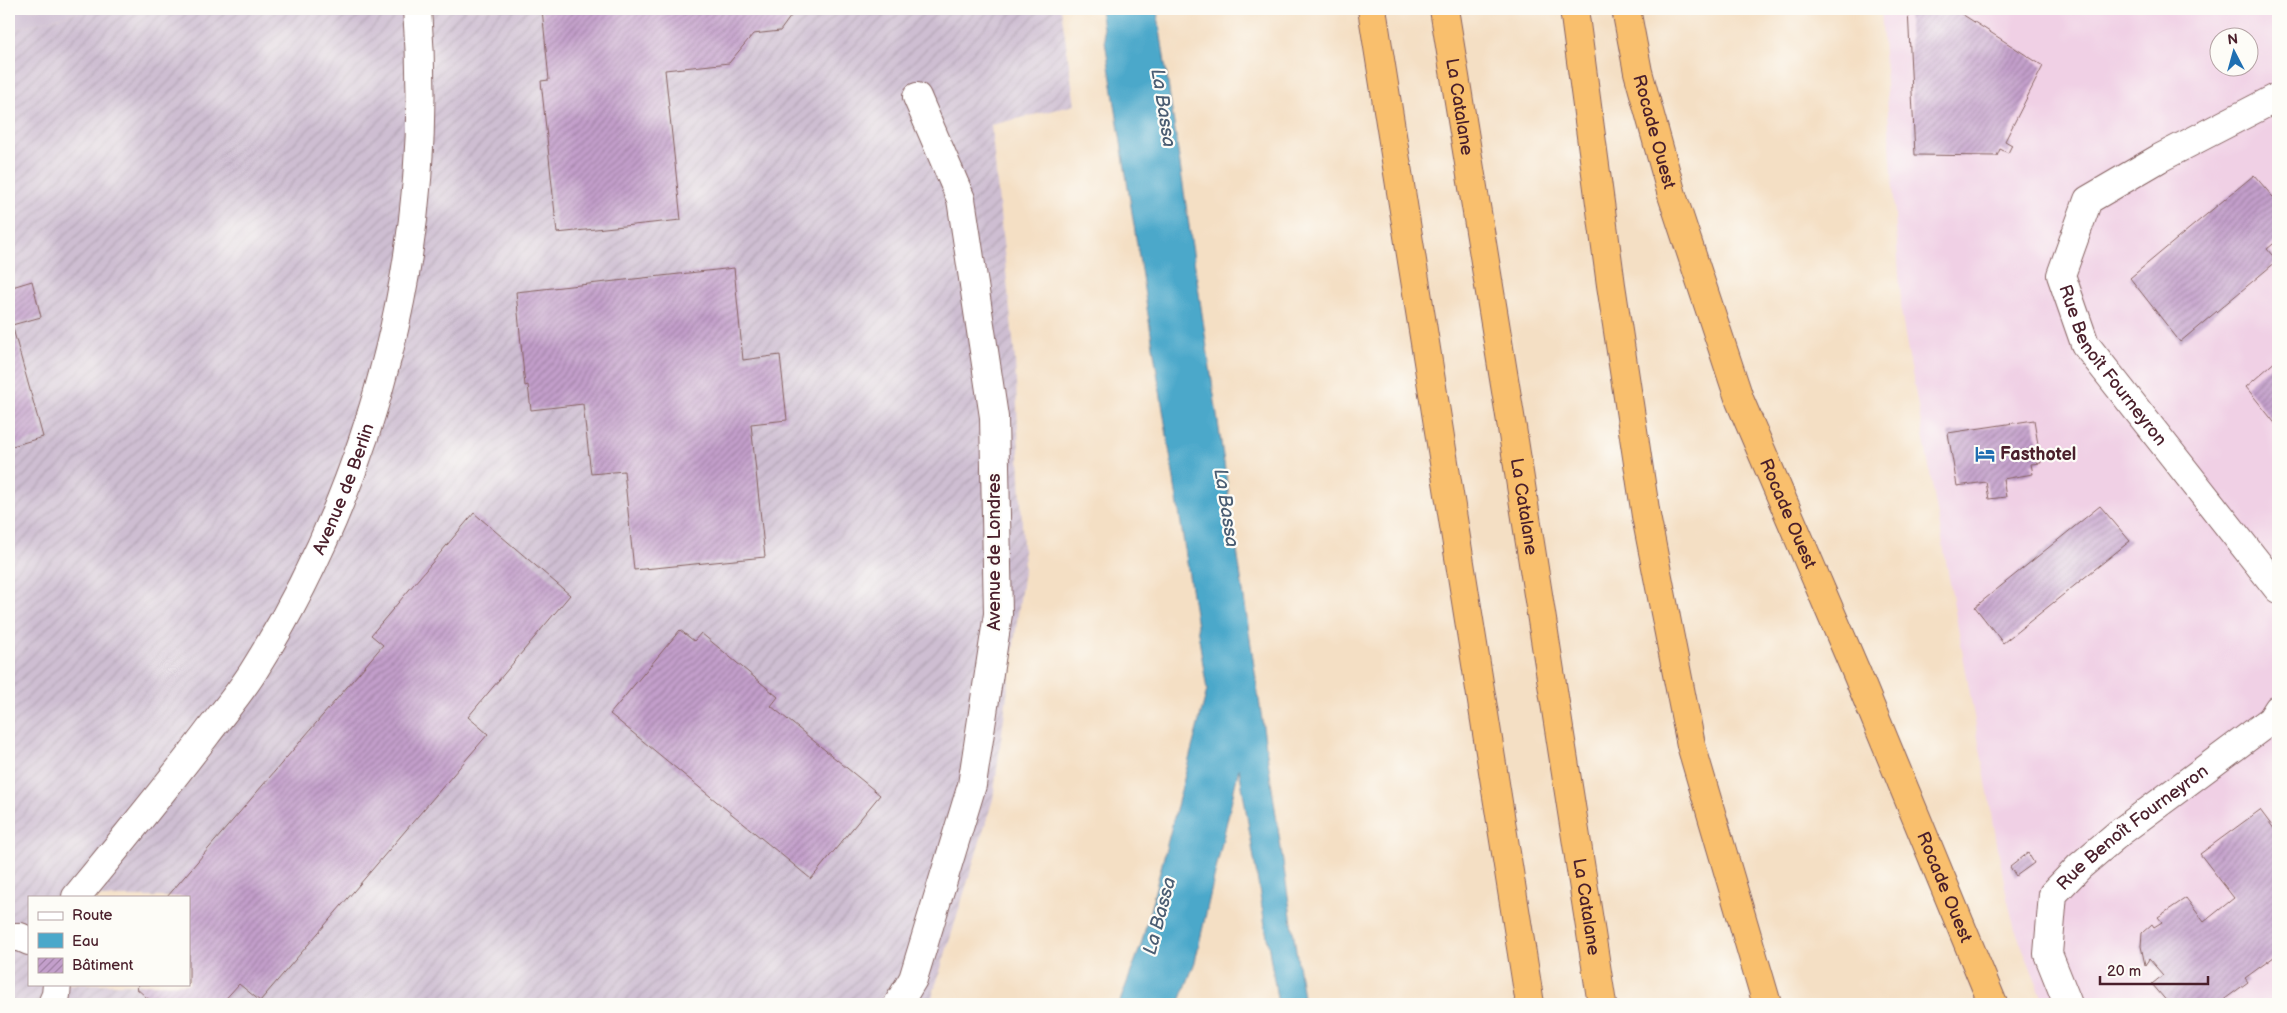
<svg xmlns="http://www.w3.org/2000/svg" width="2287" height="1013" font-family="'Balsamiq Sans',sans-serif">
<defs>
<pattern id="industrial-furrows" width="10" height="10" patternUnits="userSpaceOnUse" patternTransform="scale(1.25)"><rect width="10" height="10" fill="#cebed2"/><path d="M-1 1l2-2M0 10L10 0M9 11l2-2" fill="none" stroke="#b2a3b4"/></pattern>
<pattern id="building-hatch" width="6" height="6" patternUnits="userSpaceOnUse" patternTransform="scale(1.25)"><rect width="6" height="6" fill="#c39fcb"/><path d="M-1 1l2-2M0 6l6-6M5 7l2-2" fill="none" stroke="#a081a5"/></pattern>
</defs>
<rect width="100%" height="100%" fill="#fdfcf7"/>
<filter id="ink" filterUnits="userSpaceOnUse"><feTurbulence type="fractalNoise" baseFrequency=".02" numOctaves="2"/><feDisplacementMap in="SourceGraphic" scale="10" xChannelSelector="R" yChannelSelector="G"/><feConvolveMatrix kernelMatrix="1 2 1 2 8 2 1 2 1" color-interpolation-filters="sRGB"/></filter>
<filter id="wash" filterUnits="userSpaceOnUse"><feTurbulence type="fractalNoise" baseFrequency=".0096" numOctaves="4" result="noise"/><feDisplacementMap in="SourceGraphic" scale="20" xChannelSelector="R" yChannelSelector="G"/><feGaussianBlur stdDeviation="1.12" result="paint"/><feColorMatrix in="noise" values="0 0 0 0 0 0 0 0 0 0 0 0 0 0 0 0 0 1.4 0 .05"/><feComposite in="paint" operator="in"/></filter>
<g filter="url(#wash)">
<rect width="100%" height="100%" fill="#f4dfc4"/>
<!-- built -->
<path fill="#f0d0e5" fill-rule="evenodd" d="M 1881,9 L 2278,9 L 2278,1004 L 2045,1004 L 2015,929 L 2007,898 L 1902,318 ZM 2220,38 L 2250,38 L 2250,68 L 2220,68 Z"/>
<!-- industrial -->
<path fill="url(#industrial-furrows)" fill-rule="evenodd" d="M 90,9 L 1061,9 L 1075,105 L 991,125 L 1015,359 L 1024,570 L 993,799 L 930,1004 L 9,1004 L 9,31 ZM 29,897 L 189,897 L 189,984 L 29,984 Z"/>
<!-- railway -->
<path fill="#cebed2" d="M 9,9 L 90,9 L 9,31 Z"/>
<!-- water -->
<path fill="#4ba8ca" stroke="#4a647a" d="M 1100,9 L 1157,9 L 1304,1004 L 1278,1004 L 1239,768 L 1195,962 L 1179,1004 L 1119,1004 L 1141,945 L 1207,690 Z"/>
<g id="blocks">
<!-- building -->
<g fill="url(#building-hatch)">
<path d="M 542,9 L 796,9 L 780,31 L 753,34 L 729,63 L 665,70 L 681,220 L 557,233 L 541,81 L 549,80 Z"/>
<path d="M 1908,9 L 1954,9 L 2043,66 L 2005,141 L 2012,145 L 2008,153 L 2000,149 L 1997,156 L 1915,155 Z"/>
<path d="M 2254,175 L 2278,203 L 2278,240 L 2267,249 L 2277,261 L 2180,342 L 2130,278 Z"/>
<path d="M 734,268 L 743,360 L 780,355 L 787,420 L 751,424 L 765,557 L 634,570 L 624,471 L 591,474 L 583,404 L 531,410 L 528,385 L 525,386 L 516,292 Z"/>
<path d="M 32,281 L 41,317 L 12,325 L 43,437 L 9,447 L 9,288 Z"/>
<path d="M 2278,359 L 2278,427 L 2246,387 Z"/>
<path d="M 2034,420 L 2041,463 L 2031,464 L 2033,474 L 2003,479 L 2006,497 L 1989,499 L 1986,482 L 1957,486 L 1948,433 Z"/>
<path d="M 2100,506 L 2130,541 L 2003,643 L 1975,607 Z"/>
<path d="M 474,513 L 570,595 L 468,717 L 488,734 L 260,1001 L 239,984 L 221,1004 L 154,1004 L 136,988 L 140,984 L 189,984 L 189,897 L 167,897 L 383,645 L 371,635 Z"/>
<path d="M 680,630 L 694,641 L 701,633 L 778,697 L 771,706 L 880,795 L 811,879 L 610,714 Z"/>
<path d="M 2260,810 L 2278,834 L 2278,954 L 2245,978 L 2248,982 L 2218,1004 L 2169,1004 L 2152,984 L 2163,975 L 2149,959 L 2145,965 L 2141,946 L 2142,933 L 2152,924 L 2154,927 L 2162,922 L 2158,917 L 2186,898 L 2204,922 L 2234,898 L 2200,854 Z"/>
<path d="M 2028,853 L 2034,863 L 2016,876 L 2010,867 Z"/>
</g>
</g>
</g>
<g filter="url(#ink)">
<use href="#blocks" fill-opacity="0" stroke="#866261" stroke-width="1"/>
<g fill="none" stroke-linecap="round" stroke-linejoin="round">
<defs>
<g id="minor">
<path id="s1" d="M 2278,97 L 2160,158 L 2088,200 L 2061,275 L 2085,344 L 2278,589"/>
<path id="s2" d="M 76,897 C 120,844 164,790 206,735 C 221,715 239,694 253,672 C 376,476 436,240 417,9"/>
<path d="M 9,937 L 20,937 L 29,941"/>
<path d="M 52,1004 L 56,995 L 57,984"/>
<path d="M 898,1004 L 913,979 L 972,785 L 998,614 L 994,417 L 961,199 L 917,97"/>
<path id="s3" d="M 2068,1004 L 2048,954 L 2053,894 L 2079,867 L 2119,833 L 2271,720 L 2278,709"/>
</g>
<g id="highway">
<path d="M 1372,9 L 1530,1004"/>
<path id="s4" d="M 1444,9 L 1512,428 L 1602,1004"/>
<path d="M 1574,9 L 1611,285 L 1646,516 L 1691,745 L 1767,1004"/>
<path id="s5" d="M 1626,9 L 1638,72 L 1672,195 L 1740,401 L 1857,674 L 1993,1004"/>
</g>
</defs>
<!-- minor casing -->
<use href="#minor" stroke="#866261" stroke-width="30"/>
<!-- highway casing -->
<use href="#highway" stroke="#866261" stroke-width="30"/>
<!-- minor -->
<use href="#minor" stroke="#fff" stroke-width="28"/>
<!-- highway -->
<use href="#highway" stroke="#f9bf6d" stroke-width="28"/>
</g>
</g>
<!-- icons -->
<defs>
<symbol id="hotel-bare" viewBox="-9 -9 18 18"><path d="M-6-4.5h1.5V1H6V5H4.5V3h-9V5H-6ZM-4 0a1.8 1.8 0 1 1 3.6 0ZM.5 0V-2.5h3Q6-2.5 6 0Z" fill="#1f6fb2" stroke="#fdfcf7" stroke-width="2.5" paint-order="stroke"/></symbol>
</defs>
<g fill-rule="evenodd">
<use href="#hotel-bare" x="1971" y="440" width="28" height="28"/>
</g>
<g text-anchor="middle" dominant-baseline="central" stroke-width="4.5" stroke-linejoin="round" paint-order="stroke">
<!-- street labels -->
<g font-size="18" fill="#4a1f2b" stroke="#fdfcf7">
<text stroke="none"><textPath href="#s4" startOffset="99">La Catalane</textPath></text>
<text stroke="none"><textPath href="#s5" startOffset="126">Rocade Ouest</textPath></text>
<text stroke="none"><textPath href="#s1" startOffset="401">Rue Benoît Fourneyron</textPath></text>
<text stroke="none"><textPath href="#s2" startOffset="491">Avenue de Berlin</textPath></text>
<text stroke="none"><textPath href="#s4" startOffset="504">La Catalane</textPath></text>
<text stroke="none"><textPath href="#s5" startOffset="531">Rocade Ouest</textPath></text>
<text transform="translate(994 552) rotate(-90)">Avenue de Londres</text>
<text stroke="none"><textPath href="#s3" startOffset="218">Rue Benoît Fourneyron</textPath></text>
<text stroke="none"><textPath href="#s5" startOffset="936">Rocade Ouest</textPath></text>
<text stroke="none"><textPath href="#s4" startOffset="909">La Catalane</textPath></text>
</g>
<!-- poi labels -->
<g font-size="18" font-weight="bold" fill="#4a1f2b" stroke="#fdfcf7" text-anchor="start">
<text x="2000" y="454">Fasthotel</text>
</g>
<!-- water labels -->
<g font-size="19" font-style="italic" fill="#4a5d73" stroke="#fdfcf7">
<text transform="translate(1163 108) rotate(81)">La Bassa</text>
<text transform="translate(1226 508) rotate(81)">La Bassa</text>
<text transform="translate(1160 916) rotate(-75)">La Bassa</text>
</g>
</g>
<!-- margin -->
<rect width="2287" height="1013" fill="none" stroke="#fdfcf7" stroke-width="30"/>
<!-- legend -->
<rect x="28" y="896" width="162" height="90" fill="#fdfcf7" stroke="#b5a4a5"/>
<rect x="38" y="912" width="25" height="8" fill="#ffffff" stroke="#b5a4a5"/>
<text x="72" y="920" font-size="15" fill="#4a1f2b">Route</text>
<rect x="38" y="933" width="25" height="15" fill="#4ba8ca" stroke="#b5a4a5"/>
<text x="72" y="946" font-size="15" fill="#4a1f2b">Eau</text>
<rect x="38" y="958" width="25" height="15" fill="url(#building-hatch)" stroke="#b5a4a5"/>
<text x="72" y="970" font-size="15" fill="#4a1f2b">Bâtiment</text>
<!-- north arrow -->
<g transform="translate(2234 52) rotate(354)"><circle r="24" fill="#fdfcf7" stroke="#b5a4a5"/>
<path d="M0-4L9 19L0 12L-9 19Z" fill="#1f6fb2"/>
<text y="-8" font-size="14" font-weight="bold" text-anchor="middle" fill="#4a1f2b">N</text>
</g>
<!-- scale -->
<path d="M2100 976v8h108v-8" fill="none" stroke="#4a1f2b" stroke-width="2.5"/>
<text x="2107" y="976" font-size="15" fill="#4a1f2b" stroke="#fdfcf7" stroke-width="4" paint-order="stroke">20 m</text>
</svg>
